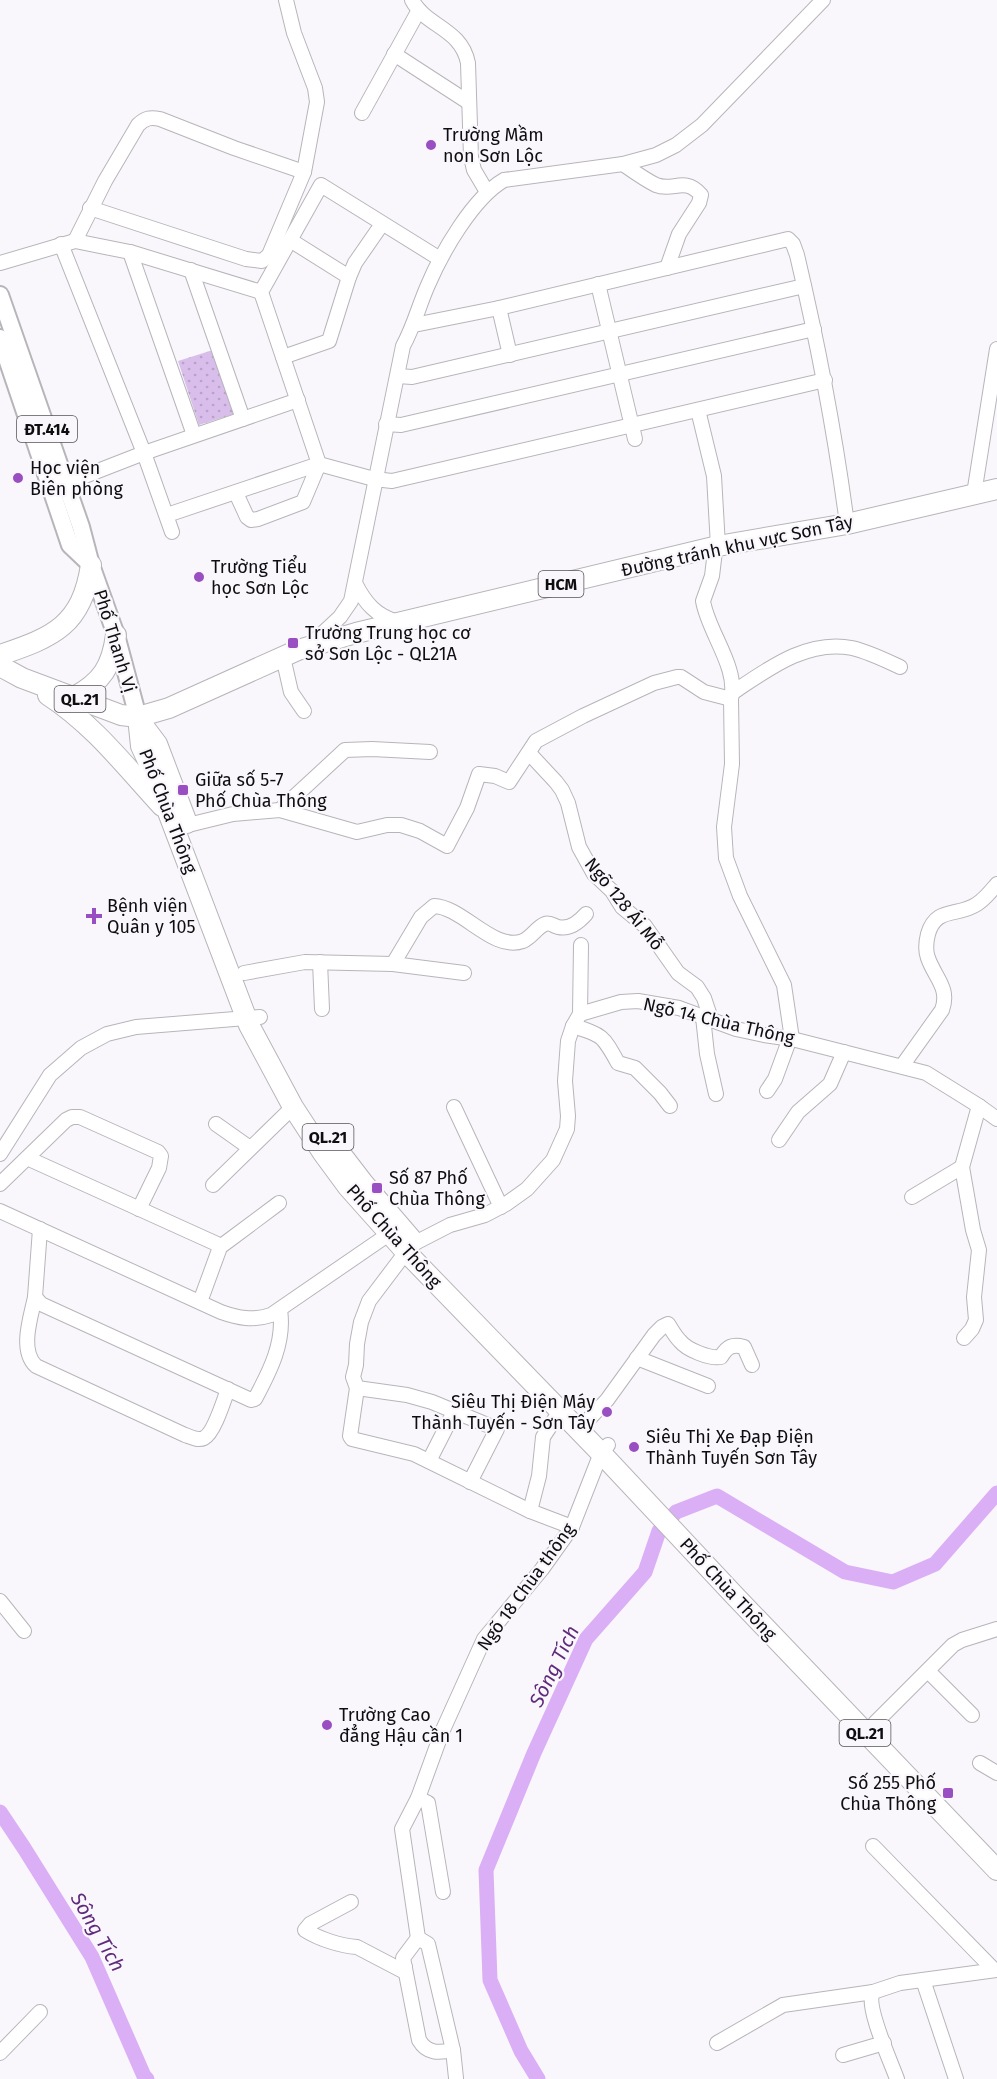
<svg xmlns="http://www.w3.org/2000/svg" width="997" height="2079" font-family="'Fira Sans',sans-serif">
<defs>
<pattern id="park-dots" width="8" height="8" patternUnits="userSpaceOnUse" patternTransform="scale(1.5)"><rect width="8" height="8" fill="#d9beec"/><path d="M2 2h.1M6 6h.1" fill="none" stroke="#b9a2c9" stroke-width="1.8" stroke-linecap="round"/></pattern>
</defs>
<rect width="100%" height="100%" fill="#faf7fc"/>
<!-- park -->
<path fill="url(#park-dots)" d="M 213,350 L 234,414 L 199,425 L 178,361 Z"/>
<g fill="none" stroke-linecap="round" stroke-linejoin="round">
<!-- river -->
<g stroke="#daaff5" stroke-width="15">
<path d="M 0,1812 L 24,1848 L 92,1957 L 144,2076 L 147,2079"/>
<path d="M 538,2079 L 521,2051 L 490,1980 L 486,1870 L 534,1753 L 586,1639 L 645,1572 L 659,1531 L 676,1512 L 717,1496 L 845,1572 L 893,1582 L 935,1564 L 997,1493"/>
</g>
<defs>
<g id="minor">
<path d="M 412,0 C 426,27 461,28 468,63 L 471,157 L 474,170 L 487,192"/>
<path d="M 394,54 L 468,102"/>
<path d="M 362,113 L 419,10"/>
<path d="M 623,164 C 633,171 644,179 656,185 C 673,192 685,176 701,195 L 699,203 L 679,234 L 667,268"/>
<path d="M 90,208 L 246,259 L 262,261 L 269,255 L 304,172 L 317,102 L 315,88 L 294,33 L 286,0"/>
<path d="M 290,240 L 349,277"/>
<path d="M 75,241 L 105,181 L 138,125 C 145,118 150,117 160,119 L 234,148 L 304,172"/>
<path d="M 61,244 L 144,453 L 172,532"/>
<path d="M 130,252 L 194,435"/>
<path d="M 0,263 L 75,241 L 130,252 L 261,292"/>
<path d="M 191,270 L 243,419"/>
<path d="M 598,284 L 635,439"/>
<path d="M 499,308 L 510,355"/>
<path d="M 414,325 L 499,308 L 788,239 L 793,244 L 797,255 C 818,344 835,433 847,524"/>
<path d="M 283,357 L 329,341 L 349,277 L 355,263 L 382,224"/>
<path d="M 398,376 L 412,377 L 804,286"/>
<path d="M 698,410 L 714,476 L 718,546 L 715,551 L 712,576 L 703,601 C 708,632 739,668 731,699 L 732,764 L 724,827 L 726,858 L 740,896 L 784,985 L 792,1039"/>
<path d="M 386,424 L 401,425 L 814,329"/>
<path d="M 59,486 L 144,453 L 298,400"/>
<path d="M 236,493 L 247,517 L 251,520 L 258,519 L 303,502 L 319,464 L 261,292 L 321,185 L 440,259"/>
<path d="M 974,494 L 997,349"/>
<path d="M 167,515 L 319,464 L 374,479 L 392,481 L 825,380"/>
<path d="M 355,583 C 365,603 376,616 398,622"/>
<path d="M 311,644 L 340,617 L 351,601 L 403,346 C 414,326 419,305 428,285 C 442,252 473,198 504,180 L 623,164 L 656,155 L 676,145 L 702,125 L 823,0"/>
<path d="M 283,657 L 291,692 L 304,711"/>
<path d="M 732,693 C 768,669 807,639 852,648 C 869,652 885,660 900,667"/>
<path d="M 529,753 L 556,782 L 562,790 L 568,803 L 579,847 L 594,874 L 612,891 L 622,907 L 645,926 L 678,973 L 697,987 L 704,998 L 711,1019"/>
<path d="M 280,810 L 345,750 L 372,749 L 430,752"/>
<path d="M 188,825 L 233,814 L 280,810 L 357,832 L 387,825 L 401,825 L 420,831 L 447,846 L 467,808 L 479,774 L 495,776 L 509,782 L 536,741 L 583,716 L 654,683 L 677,677 L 681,677 L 704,692 L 731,699"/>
<path d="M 320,962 L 322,1009"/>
<path d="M 393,964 L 421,917 L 434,906 C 463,907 493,952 523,941 C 532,937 537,927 545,924 C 550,922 554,926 558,927 C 570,930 579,922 586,914"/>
<path d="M 244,973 L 305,962 L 393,964 L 464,973"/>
<path d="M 580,1014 L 581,945"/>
<path d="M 703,1017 L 707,1054 L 716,1094"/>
<path d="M 573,1026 C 603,1035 603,1036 618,1063 L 635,1068 L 660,1093 L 670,1106"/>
<path d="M 902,1066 L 942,1010 C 950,988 935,978 928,958 C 925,950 926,942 928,934 C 936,906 958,917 977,904 C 985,899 991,891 997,884"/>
<path d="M 767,1091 L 775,1079 L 790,1038"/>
<path d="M 454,1107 L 501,1207"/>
<path d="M 216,1124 L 250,1148"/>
<path d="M 779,1140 L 798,1112 L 830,1084 L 844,1052"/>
<path d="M 0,1154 L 50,1075 L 81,1048 L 107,1034 L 136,1027 L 260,1017"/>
<path d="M 27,1158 L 217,1244 L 219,1250 L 200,1302"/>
<path d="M 0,1184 L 66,1120 L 72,1117 L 80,1117 L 158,1152 L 161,1156 L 159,1168 L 139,1209"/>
<path d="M 213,1185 L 293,1107"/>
<path d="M 912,1197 L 962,1167"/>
<path d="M 0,1211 L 221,1312 C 238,1318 253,1321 271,1315 L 389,1234"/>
<path d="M 40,1229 L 35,1297 L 41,1304 L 251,1400 L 255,1399 C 270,1371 285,1342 280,1310"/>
<path d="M 220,1247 L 279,1203"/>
<path d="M 35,1297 C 31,1317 19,1350 36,1366 L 185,1435 C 191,1437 198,1441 204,1438 C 214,1433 224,1400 228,1389"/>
<path d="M 964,1338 L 972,1329 L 976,1320 L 974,1297 L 979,1250 L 973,1230 L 962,1167 L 979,1106"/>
<path d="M 637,1358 L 708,1386"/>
<path d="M 357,1388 L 407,1395 L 432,1402 L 497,1429 L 470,1482"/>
<path d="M 588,1420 L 607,1400 L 654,1335 L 662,1327 L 668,1324 C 672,1330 675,1336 680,1341 C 687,1350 710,1359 721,1357 C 727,1346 733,1344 744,1347 L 752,1365"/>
<path d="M 429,1461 L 455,1410"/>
<path d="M 530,1511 L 539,1476 L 543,1437 L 560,1411"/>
<path d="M 572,1527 L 530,1511 L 414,1454 L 352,1439 L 350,1436 L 357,1388 L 353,1377 L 356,1365 L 357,1344 L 361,1322 L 369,1301 L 406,1252 L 415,1243 L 450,1225 L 485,1215 L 506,1204 L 527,1189 L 553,1160 L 567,1129 L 568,1116 L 565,1081 L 568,1041 L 573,1026 L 580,1014 L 621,1002 L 638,1001 L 679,1008 L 736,1029 L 764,1035 L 792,1039 L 926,1073 L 979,1106 L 997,1119"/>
<path d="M 0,1601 L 24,1631"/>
<path d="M 928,1671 L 972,1715"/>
<path d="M 875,1723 L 953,1645 L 962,1640 L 997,1629"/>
<path d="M 980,1763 L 997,1773"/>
<path d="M 418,1798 L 428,1803 L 443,1892"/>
<path d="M 873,1846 L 994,1970"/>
<path d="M 351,1902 L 310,1924 L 305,1930 C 319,1939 341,1946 357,1947 L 401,1970 L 405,1967"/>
<path d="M 418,1938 L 403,1958 L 419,2040 C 427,2054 439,2053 453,2050"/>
<path d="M 923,1980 L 956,2079"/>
<path d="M 717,2043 L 783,2005 L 873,1992"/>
<path d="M 0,2053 L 40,2012"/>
<path d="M 843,2055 L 884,2043"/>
<path d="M 456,2078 L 453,2050 L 428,1944 L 418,1938 L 402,1829 L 418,1798 L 442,1732 L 484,1639 L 542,1569 L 572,1527 L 601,1453 L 608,1445"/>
<path d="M 897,2079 C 891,2062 865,2006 873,1992 L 900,1983 L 997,1970"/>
</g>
<g id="major">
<path d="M 0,295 L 81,527 L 91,565 L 116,635 L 138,717"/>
<path d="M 0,338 L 70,545 L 90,564"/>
</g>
<g id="highway">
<path d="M 0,655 C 54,637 82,625 91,565"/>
<path d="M 0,666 L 22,678 L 121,715 L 138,717 L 169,708 L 298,650 L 356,633 L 718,546 L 847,524 L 997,489"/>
<path d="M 48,695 C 93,724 126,767 162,806"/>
<path d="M 74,697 C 102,682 112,666 116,635"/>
<path d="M 138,717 L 141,746 L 152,770 L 249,1025 L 293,1107 L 323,1153 L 348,1187 L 406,1252 L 601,1453 L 734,1595 L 997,1870"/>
<path d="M 139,720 L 157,744 L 187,823"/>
<path d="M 331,1141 L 364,1184 L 413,1241"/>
</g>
</defs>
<!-- minor casing -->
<use href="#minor" stroke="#b8b5ba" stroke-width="16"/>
<!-- major casing -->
<use href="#major" stroke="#b8b5ba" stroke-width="20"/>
<!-- highway casing -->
<use href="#highway" stroke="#b8b5ba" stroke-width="22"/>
<!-- minor -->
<use href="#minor" stroke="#fff" stroke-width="14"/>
<!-- major -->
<use href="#major" stroke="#fff" stroke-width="16"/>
<!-- highway -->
<use href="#highway" stroke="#fff" stroke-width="20"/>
</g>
<!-- markers -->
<g fill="#994fc1" stroke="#faf7fc" stroke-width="2">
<circle cx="431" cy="145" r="6"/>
<circle cx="18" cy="478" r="6"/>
<circle cx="199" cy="577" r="6"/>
<rect x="287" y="637" width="12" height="12" rx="3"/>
<rect x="177" y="784" width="12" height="12" rx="3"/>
<path d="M91 907h6v6h6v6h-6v6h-6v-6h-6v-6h6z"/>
<rect x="371" y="1182" width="12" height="12" rx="3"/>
<circle cx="607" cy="1412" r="6"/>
<circle cx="634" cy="1447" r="6"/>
<circle cx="327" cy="1725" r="6"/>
<rect x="942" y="1787" width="12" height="12" rx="3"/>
</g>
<g text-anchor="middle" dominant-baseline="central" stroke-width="4.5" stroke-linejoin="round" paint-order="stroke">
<!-- shield labels -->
<g fill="#faf7fc" stroke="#555356" stroke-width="1.5">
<rect x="17" y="416" width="60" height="26" rx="4.5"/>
<rect x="538.5" y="571" width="45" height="26" rx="4.5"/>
<rect x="54.5" y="686" width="51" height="26" rx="4.5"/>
<rect x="302.5" y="1124" width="51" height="26" rx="4.5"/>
<rect x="839.5" y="1720" width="51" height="26" rx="4.5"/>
</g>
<g font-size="16" font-weight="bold" fill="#0e0d0f">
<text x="47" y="429">ĐT.414</text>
<text x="561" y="584">HCM</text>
<text x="80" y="699">QL.21</text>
<text x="328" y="1137">QL.21</text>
<text x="865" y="1733">QL.21</text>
</g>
<!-- poi labels -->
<g font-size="18" fill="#0e0d0f" stroke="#faf7fc" text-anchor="start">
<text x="443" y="135">Trường Mầm<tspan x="443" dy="21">non Sơn Lộc</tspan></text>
<text x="30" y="468">Học viện<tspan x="30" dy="21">Biên phòng</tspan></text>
<text x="211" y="567">Trường Tiểu<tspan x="211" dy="21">học Sơn Lộc</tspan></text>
<text x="305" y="633">Trường Trung học cơ<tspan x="305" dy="21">sở Sơn Lộc - QL21A</tspan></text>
<text x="195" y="780">Giữa số 5-7<tspan x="195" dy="21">Phố Chùa Thông</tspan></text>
<text x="107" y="906">Bệnh viện<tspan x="107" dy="21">Quân y 105</tspan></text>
<text x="389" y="1178">Số 87 Phố<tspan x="389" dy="21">Chùa Thông</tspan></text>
<text x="595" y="1402" text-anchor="end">Siêu Thị Điện Máy<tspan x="595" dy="21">Thành Tuyến - Sơn Tây</tspan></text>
<text x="646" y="1437">Siêu Thị Xe Đạp Điện<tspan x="646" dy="21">Thành Tuyến Sơn Tây</tspan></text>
<text x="339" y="1715">Trường Cao<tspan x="339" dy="21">đẳng Hậu cần 1</tspan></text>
<text x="936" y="1783" text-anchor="end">Số 255 Phố<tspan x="936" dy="21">Chùa Thông</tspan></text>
</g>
<!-- street labels -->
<g font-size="18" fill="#0e0d0f" stroke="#faf7fc">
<text transform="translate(737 546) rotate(-12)">Đường tránh khu vực Sơn Tây</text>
<text transform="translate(115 641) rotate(73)">Phố Thanh Vị</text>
<text transform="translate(168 811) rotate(69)">Phố Chùa Thông</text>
<text transform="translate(624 904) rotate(51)">Ngõ 128 Ái Mỗ</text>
<text transform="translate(719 1021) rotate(13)">Ngõ 14 Chùa Thông</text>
<text transform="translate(394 1236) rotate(48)">Phố Chùa Thông</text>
<text transform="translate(526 1587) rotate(-54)">Ngõ 18 Chùa thông</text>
<text transform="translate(728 1589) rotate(47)">Phố Chùa Thông</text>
</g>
<!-- water labels -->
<g font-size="20" font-style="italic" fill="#5f2b7b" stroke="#faf7fc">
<text transform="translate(554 1666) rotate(-64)">Sông Tích</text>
<text transform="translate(98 1932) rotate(60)">Sông Tích</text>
</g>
</g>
</svg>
